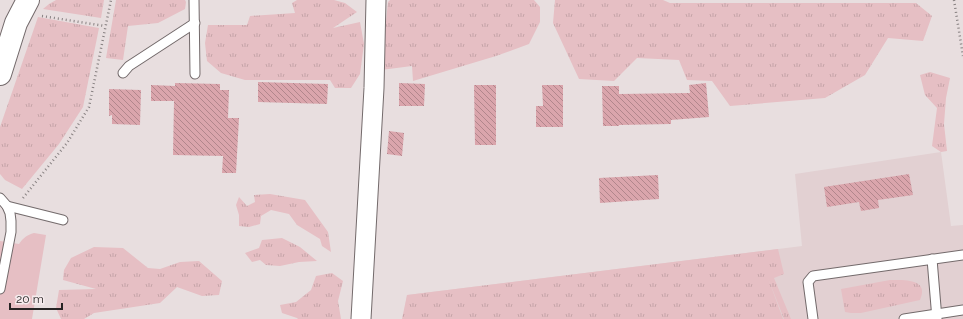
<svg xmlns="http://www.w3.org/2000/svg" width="963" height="319" font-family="Raleway,sans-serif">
<defs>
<pattern id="grass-tufts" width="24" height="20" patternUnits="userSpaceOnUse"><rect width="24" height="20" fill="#e6bfc4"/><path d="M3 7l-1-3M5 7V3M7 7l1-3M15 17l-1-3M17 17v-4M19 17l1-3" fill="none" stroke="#c5a4a8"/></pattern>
<pattern id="building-back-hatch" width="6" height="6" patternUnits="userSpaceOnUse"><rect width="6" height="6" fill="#daa5ac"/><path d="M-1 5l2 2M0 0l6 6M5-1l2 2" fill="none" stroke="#b1868c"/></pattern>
</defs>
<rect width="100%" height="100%" fill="#e8dedf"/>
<!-- built -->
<path fill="#e2d0d2" d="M 941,152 L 951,226 L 963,225 L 963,319 L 403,319 L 407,295 L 802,246 L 795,174 Z"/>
<!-- grass -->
<g fill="url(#grass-tufts)">
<path d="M 56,0 L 104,0 L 101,18 L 43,9 L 49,4 Z"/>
<path d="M 116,0 L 185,0 L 186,2 L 185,9 L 158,23 L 128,26 L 123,60 L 106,58 Z"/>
<path d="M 297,0 L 334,0 L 345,3 L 357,12 L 333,28 L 360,22 L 364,44 L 360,74 L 351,88 L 335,88 L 330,80 L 245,80 L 221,73 L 207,61 L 205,43 L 208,25 L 247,25 L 250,16 L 295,13 L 292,3 Z"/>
<path d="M 390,0 L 534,0 L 540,7 L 540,22 L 529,44 L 496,56 L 413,81 L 412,66 L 381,70 L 388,2 Z"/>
<path d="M 555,0 L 663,0 L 670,3 L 916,3 L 932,16 L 923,41 L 888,38 L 865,75 L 825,98 L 730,106 L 712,81 L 687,80 L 679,60 L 637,58 L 614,81 L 579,79 L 553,23 Z"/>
<path d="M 38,17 L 99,28 L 83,107 L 59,144 L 22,189 L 5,180 L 0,174 L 0,127 Z"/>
<path d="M 930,72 L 950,78 L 946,98 L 944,124 L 947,151 L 941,152 L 932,146 L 937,108 L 925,95 L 920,75 Z"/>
<path d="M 270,194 L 305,200 L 328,232 L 331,252 L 322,246 L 320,239 L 297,225 L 289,214 L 271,210 L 261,216 L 260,224 L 249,227 L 239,226 L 239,215 L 236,205 L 239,197 L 247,206 L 255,202 L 254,195 Z"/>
<path d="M 282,238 L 300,247 L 317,261 L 299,262 L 280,266 L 266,265 L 260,260 L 252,262 L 245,253 L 259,248 L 262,240 Z"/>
<path d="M 94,247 L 123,248 L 148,268 L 160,269 L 180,262 L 199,261 L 222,281 L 219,295 L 202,296 L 177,287 L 160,303 L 94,313 L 84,319 L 61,319 L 56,308 L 59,290 L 96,289 L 63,280 L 64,270 L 71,258 Z"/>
<path d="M 778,249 L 784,274 L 774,278 L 791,319 L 784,319 L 768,278 L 783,319 L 402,319 L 407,295 Z"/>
<path d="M 332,273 L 343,281 L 338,301 L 341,319 L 298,319 L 297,318 L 282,313 L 280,305 L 296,302 L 311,290 L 316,276 Z"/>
<path d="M 890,280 C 903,280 930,278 920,300 L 861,313 L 851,313 L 845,312 L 841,289 Z"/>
</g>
<!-- green -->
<path fill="#e6bfc4" d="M 34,233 L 46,235 L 32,319 L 0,319 L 0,241 L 19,244 C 23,238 27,235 34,233 Z"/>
<!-- building -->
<g fill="url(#building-back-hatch)">
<path d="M 258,82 L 328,84 L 327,104 L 258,102 Z"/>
<path d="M 175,83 L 220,84 L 220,90 L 229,90 L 228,118 L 239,118 L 236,173 L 222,173 L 223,156 L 173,155 L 174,101 L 151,101 L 151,85 L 175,86 Z"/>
<path d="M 399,83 L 425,84 L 424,106 L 399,106 Z"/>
<path d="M 706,83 L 709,117 L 671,120 L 671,124 L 619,125 L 619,126 L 603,126 L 602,86 L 619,86 L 619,94 L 690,93 L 689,85 Z"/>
<path d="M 474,85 L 496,85 L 496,145 L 475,145 Z"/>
<path d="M 542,85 L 563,85 L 563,127 L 536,127 L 536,106 L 543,106 Z"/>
<path d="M 109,89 L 141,90 L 140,125 L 112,124 L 112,115 L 109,116 Z"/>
<path d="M 389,131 L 404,133 L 402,156 L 387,154 Z"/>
<path d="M 909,174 L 913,195 L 878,200 L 879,208 L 861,211 L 859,202 L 827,207 L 824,187 Z"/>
<path d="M 658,175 L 659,199 L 600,203 L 599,178 Z"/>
</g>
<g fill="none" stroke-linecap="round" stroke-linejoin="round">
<defs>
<g id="service">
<path d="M 194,0 L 195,74"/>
<path d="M 123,73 L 129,66 L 195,23"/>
<path d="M 0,198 L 7,206 L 10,213 L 11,221 L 11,232 L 0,289"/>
<path d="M 7,206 L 63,220"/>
<path d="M 932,259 L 937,319"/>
<path d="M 813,319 L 808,282 L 813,276 L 963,255"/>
<path d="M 904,319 L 963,310"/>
</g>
<path id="minor" d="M 361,319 L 374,88 L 376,0"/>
<path id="primary" d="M 0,74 L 16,23 L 28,0"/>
</defs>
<!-- service casing -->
<use href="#service" stroke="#736a6b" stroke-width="11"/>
<!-- minor casing -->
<use href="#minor" stroke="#736a6b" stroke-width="21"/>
<!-- primary casing -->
<use href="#primary" stroke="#736a6b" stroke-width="24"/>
<!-- path -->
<g stroke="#878081" stroke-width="2.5" stroke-dasharray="1 3" stroke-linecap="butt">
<path d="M 954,0 L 963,56"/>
<path d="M 42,16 L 105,26"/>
<path d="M 23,198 L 67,143 L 89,107 L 111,0"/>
</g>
<!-- service -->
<use href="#service" stroke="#fff" stroke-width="9"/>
<!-- minor -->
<use href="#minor" stroke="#fff" stroke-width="19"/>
<!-- primary -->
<use href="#primary" stroke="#fff" stroke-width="22"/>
</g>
<!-- scale -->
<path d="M10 303v6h52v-6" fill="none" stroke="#272424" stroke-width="2"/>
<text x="16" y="303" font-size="12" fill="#272424" stroke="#f6ebed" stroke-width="3" paint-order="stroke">20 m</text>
</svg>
